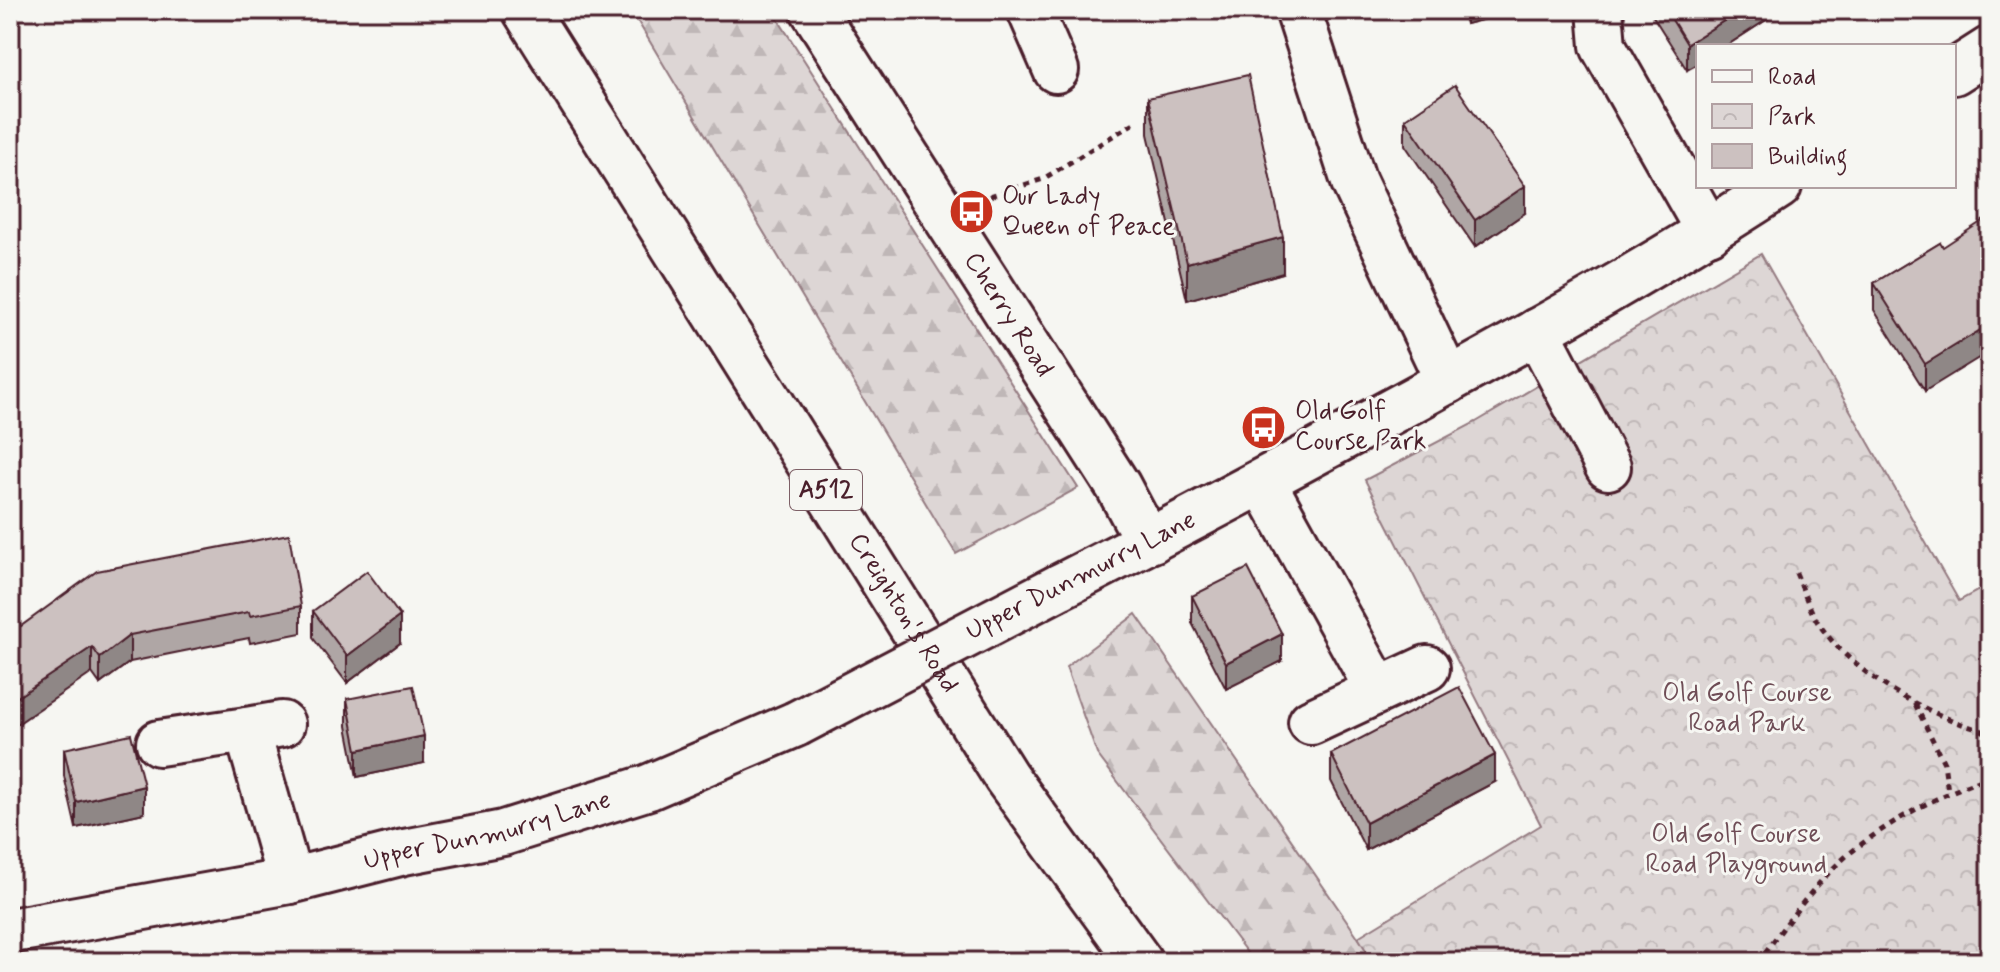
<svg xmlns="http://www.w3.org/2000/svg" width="2000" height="972" font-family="Mynerve,sans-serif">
<defs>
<pattern id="forest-firs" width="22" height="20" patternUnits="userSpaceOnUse" patternTransform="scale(2)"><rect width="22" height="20" fill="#ddd6d5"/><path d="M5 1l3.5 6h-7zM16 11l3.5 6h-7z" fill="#bfb7b7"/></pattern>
<pattern id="park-crowns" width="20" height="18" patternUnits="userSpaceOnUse" patternTransform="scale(2)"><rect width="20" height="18" fill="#ddd6d5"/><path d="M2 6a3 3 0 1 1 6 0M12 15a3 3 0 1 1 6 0" fill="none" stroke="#bfb7b7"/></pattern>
</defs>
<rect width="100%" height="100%" fill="#f6f6f2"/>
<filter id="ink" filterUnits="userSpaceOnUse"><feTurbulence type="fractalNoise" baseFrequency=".0125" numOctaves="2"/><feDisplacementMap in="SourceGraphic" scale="16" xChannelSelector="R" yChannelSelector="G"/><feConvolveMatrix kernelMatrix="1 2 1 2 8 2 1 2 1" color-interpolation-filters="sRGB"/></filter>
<g filter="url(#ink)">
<!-- forest -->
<g fill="url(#forest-firs)" stroke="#947a80" stroke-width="2">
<path d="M 631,10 L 772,10 L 1078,488 L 956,554 Z"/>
<path d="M 1136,614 L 1358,937 L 1376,962 L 1254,962 L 1097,754 L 1066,667 Z"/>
</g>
<!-- park -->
<path fill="url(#park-crowns)" stroke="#947a80" stroke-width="2" d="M 1761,254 L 1959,601 L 1990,584 L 1990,962 L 1373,962 L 1358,937 L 1541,825 L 1365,480 L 1476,422 Z"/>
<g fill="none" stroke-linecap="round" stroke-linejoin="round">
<defs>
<g id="minor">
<path id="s1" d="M 813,10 L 1118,486 L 1135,518 L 1152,540"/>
<path d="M 1030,10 L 1056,70"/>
<path d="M 1298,10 L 1354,182 L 1448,381"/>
<path d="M 1600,10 L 1603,46 L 1709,232"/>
<path d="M 1954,72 L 1990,49"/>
<path d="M 1537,331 L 1608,467"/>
<path d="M 1263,482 L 1378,690"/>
<path d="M 1059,587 C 1184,524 1306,458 1429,391 C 1548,326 1666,260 1779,186"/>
<path d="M 1311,722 L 1427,668"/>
<path d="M 247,730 L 282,724"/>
<path d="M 159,743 L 247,730 L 290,881"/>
<path id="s2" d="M 10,931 L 290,881 L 404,852 L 503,833 L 649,787 L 796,724"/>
</g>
<g id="highway">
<path id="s3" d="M 525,10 L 1006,777 L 1140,962"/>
</g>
</defs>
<!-- minor casing -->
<use href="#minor" stroke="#4a1f2b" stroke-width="50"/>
<!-- highway casing -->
<use href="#highway" stroke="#4a1f2b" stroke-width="50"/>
<!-- path -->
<g stroke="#4a1f2b" stroke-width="5" stroke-dasharray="6 6" stroke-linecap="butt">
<path d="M 990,196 L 1043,179 L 1134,123"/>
<path d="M 1796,573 C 1803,589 1809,609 1819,624 C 1855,677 1929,716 1990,733"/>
<path d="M 1915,704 L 1944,763 L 1948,791"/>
<path d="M 1758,962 C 1783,928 1817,880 1850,853 C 1891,820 1940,794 1990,777"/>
</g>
<!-- minor -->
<use href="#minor" stroke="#f6f6f2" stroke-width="44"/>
<!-- highway -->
<use href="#highway" stroke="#f6f6f2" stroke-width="44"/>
<defs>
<path id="minor-bridge" d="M 796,724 L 1059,587"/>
</defs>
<!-- minor-bridge casing -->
<use href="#minor-bridge" stroke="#4a1f2b" stroke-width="50" stroke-linecap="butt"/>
<!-- minor-bridge -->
<use href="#minor-bridge" stroke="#f6f6f2" stroke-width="44"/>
</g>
<!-- wall -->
<g fill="#afa6a5" stroke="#4a1f2b" stroke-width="2">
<path d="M 1462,10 L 1520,10 L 1466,24 Z"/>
<path d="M 1649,10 L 1780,10 L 1780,11 L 1726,46 L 1698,46 L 1687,70 Z"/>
<path d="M 1148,98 L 1283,273 L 1187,300 L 1148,134 Z"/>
<path d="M 1405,119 L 1525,213 L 1475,247 L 1405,145 Z"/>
<path d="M 1940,243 L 1925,391 L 1874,310 L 1874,283 Z"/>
<path d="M 1192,596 L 1282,661 L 1226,689 L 1192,623 Z"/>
<path d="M 301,606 L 301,633 L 250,643 L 249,638 L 130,662 L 100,684 L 92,673 L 21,626 Z"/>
<path d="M 313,611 L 400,643 L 347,683 L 313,638 Z"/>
<path d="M 347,699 L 424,763 L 357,777 L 347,726 Z"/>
<path d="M 64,749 L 144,813 L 76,828 L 64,776 Z"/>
<path d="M 1331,754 L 1495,782 L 1366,850 L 1331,781 Z"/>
</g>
<!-- shaded-wall -->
<g fill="#8f8786" stroke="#4a1f2b" stroke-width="2">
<path d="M 1466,10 L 1520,10 L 1466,24 Z"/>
<path d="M 1741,10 L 1780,10 L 1780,11 L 1726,46 L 1698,46 L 1698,64 L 1687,70 L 1687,44 Z"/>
<path d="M 1525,186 L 1525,213 L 1475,247 L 1475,220 Z"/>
<path d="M 1283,237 L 1283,273 L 1187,300 L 1187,263 Z"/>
<path d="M 1990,324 L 1990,351 L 1925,391 L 1925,364 Z"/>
<path d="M 400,616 L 400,643 L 347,683 L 347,656 Z"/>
<path d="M 1282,634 L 1282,661 L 1226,689 L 1226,663 Z"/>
<path d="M 130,635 L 130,662 L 100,684 L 100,658 Z"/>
<path d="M 92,647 L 92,673 L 10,729 L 10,702 Z"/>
<path d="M 424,736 L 424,763 L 357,777 L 357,750 Z"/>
<path d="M 1495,755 L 1495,782 L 1366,850 L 1366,823 Z"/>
<path d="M 144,786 L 144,813 L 76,828 L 76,802 Z"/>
</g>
<!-- building -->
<g fill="#ccc1c0" stroke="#4a1f2b" stroke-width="2">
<path d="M 1666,10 L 1741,10 L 1687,44 Z"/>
<path d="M 1248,75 L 1283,237 L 1187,263 L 1148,98 Z"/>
<path d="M 1455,85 L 1525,186 L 1475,220 L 1405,119 Z"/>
<path d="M 1990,216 L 1990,324 L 1925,364 L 1874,283 L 1940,243 L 1943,247 Z"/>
<path d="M 289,534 L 301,606 L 250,616 L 249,612 L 130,635 L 100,658 L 92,647 L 10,702 L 10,621 L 15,618 L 21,626 L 97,571 Z"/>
<path d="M 1248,568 L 1282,634 L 1226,663 L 1192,596 Z"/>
<path d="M 367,571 L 400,616 L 347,656 L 313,611 Z"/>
<path d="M 413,686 L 424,736 L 357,750 L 347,699 Z"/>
<path d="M 1459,687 L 1495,755 L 1366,823 L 1331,754 Z"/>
<path d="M 131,734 L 144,786 L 76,802 L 64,749 Z"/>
</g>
</g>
<!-- icons -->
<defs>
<symbol id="bus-disc" viewBox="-11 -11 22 22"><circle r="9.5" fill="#c8321e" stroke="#f6f6f2"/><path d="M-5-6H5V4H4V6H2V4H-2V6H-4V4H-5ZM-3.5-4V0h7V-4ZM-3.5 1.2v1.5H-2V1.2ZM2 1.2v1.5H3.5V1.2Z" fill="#fff"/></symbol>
</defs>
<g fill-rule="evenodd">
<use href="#bus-disc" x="946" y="186" width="51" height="51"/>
<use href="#bus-disc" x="1238" y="402" width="51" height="51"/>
</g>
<g text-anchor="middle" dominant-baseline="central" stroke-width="6" stroke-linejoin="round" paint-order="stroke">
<!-- shield labels -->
<rect fill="#f6f6f2" stroke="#7e6067" stroke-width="2" x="790" y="470" width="72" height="40" rx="6"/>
<g font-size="24" font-weight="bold" fill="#4a1f2b">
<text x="826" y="490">A512</text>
</g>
<!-- poi labels -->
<g font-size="26" fill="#4a1f2b" stroke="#f6f6f2" text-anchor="start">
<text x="1002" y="197">Our Lady<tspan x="1002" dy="30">Queen of Peace</tspan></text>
<text x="1295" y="412">Old Golf<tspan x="1295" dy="30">Course Park</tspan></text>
</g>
<!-- street labels -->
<g font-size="26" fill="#4a1f2b" stroke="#f6f6f2">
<text stroke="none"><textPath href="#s1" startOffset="362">Cherry Road</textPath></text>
<text transform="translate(1081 576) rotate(-27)">Upper Dunmurry Lane</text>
<text stroke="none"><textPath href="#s3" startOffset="712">Creighton's Road</textPath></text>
<text stroke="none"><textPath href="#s2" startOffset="488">Upper Dunmurry Lane</textPath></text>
</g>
<!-- park labels -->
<g font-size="26" fill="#6f4d56" stroke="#f6f6f2">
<text x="1747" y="694">Old Golf Course<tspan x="1747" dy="30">Road Park</tspan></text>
<text x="1736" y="835">Old Golf Course<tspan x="1736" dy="30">Road Playground</tspan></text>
</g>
</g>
<!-- margin -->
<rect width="2000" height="972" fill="none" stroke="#f6f6f2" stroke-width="40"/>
<rect x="20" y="20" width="1960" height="932" fill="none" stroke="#4a1f2b" stroke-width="3" filter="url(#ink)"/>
<!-- legend -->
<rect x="1696" y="44" width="260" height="144" fill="#f6f6f2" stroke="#b1a0a2" stroke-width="2"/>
<rect x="1712" y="70" width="40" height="12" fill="#f6f6f2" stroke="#b1a0a2" stroke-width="2"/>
<text x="1768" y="84" font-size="24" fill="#4a1f2b">Road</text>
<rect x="1712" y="104" width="40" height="24" fill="url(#park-crowns)" stroke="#b1a0a2" stroke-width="2"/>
<text x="1768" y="124" font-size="24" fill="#4a1f2b">Park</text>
<rect x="1712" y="144" width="40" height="24" fill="#ccc1c0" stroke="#b1a0a2" stroke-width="2"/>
<text x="1768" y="164" font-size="24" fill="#4a1f2b">Building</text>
</svg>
